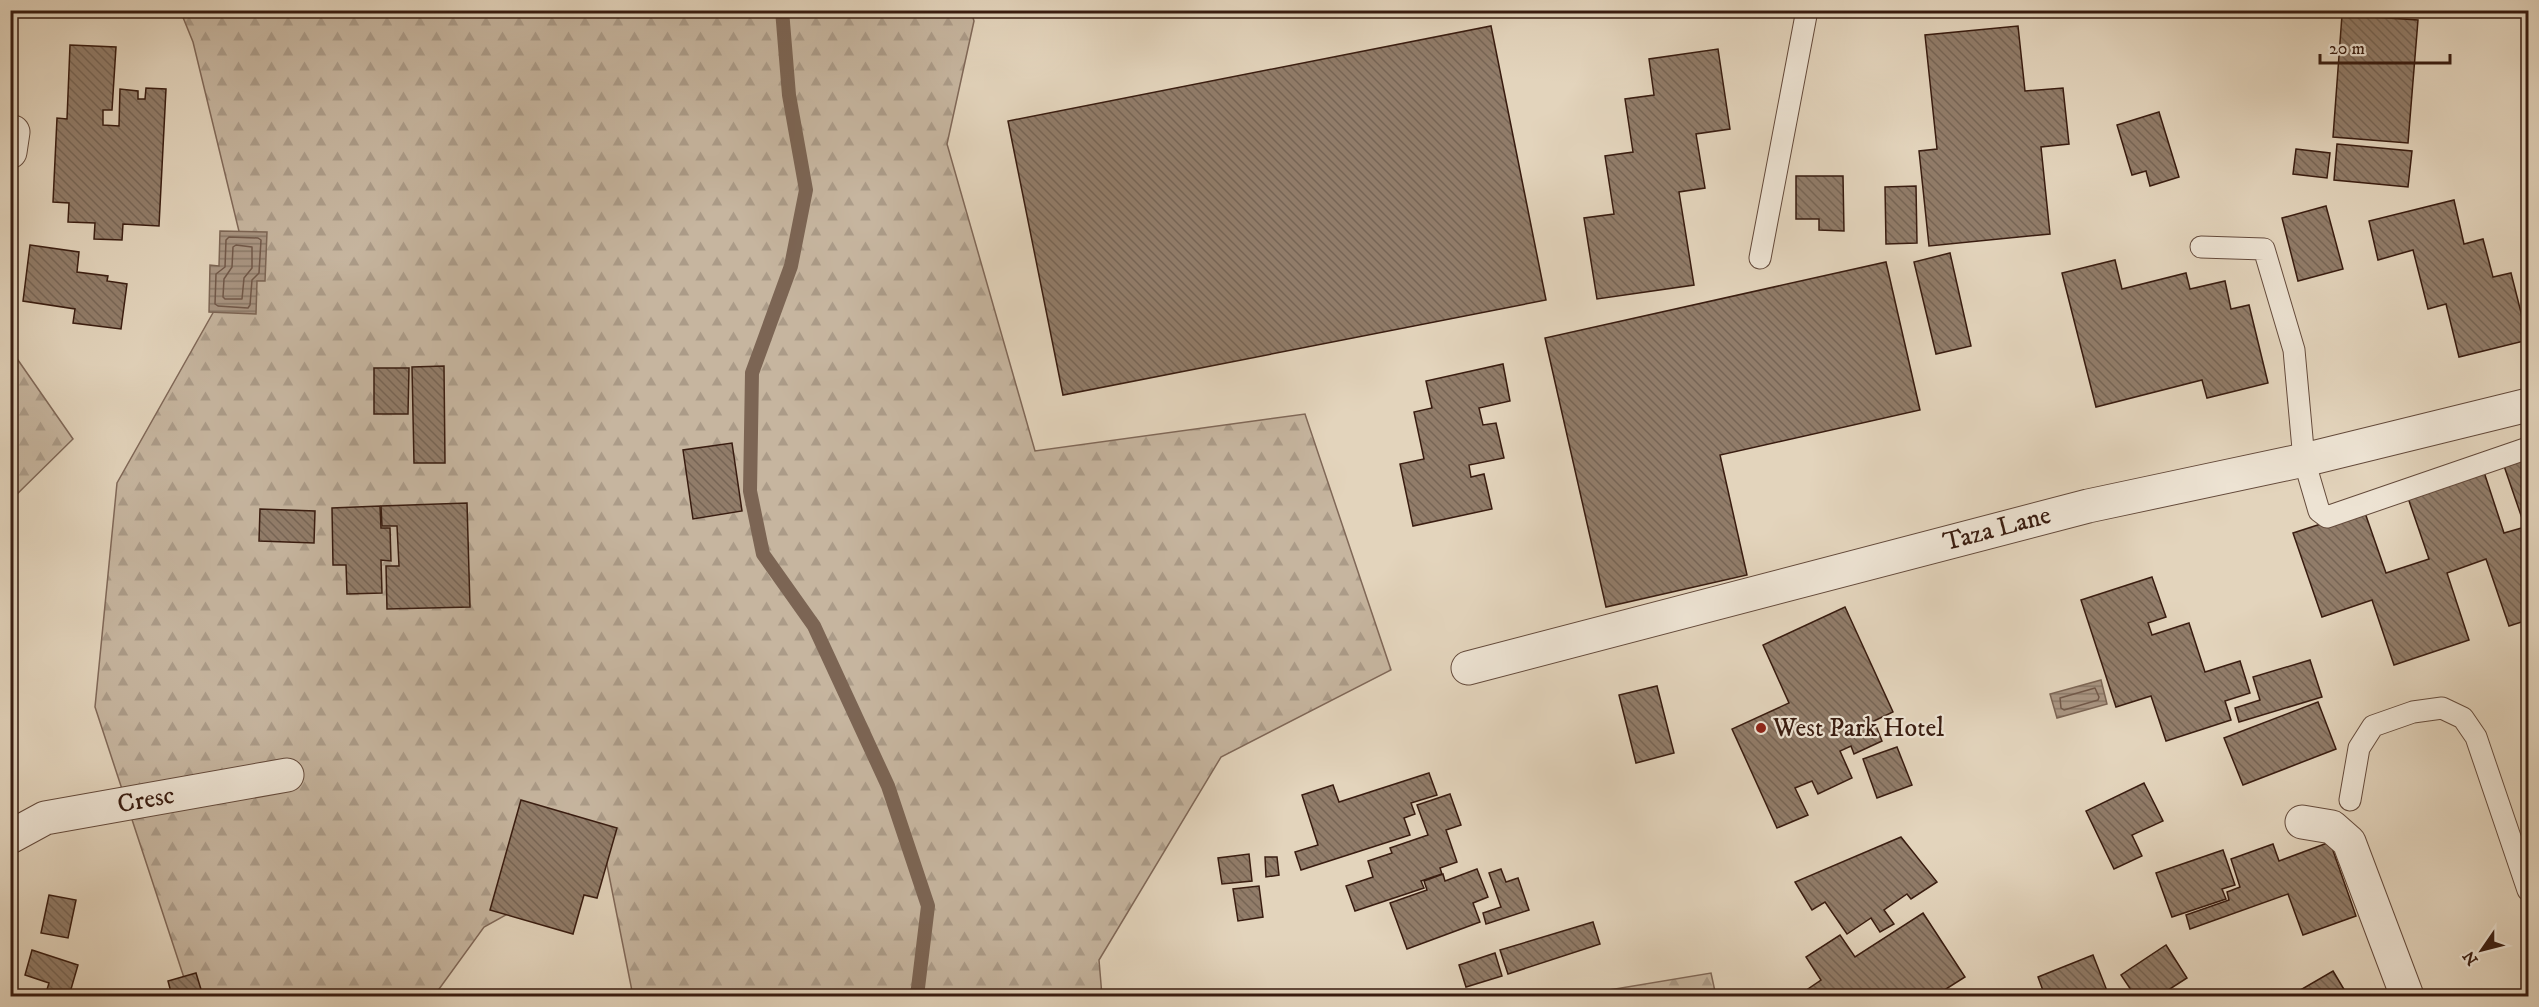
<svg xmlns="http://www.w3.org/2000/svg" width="2539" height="1007" font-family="'IM FELL DW Pica',serif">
<defs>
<pattern id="forest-firs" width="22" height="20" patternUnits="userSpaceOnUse" patternTransform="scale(1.5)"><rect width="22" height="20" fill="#c6b59f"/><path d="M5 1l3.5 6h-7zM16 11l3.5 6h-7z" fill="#ab9b88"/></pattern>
<pattern id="water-rules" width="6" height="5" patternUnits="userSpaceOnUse" patternTransform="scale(1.5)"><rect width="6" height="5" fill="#a99582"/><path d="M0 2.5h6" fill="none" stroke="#8b7969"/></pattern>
<pattern id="building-back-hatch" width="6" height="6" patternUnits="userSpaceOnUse" patternTransform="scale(1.5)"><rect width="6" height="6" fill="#917c69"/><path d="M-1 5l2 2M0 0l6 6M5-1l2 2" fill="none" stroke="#776555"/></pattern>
</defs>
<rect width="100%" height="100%" fill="#e3d4bc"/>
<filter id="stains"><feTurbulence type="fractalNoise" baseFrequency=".00333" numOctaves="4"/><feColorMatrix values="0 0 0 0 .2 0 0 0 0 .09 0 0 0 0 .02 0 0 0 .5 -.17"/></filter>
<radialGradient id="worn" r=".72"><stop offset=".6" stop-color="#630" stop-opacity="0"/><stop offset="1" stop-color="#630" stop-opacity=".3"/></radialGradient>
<!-- forest -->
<g fill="url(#forest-firs)" stroke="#806858" stroke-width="1.5">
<path d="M 180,10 L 971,11 L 974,21 L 947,144 L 1035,451 L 1305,414 L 1391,670 L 1221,757 L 1099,960 L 1102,996 L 633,996 L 606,860 L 484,927 L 434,996 L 190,996 L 95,707 L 117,483 L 245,256 L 193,42 Z"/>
<path d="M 11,350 L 73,439 L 11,500 L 10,500 Z"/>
<path d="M 1711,973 L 1716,996 L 1573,996 Z"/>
</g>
<!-- water -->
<g fill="url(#water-rules)" stroke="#7c6554" stroke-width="1.5">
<path d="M 220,231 L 267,232 L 265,281 L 257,281 L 256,314 L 209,312 L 210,265 L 219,266 Z"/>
<path d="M 2101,680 L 2107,704 L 2057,718 L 2050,694 Z"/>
</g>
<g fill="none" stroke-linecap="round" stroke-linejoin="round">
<!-- shore -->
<g stroke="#715849" stroke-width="1.5">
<path d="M 229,237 L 258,238 L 261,240 L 259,273 L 252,280 L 250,305 L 248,308 L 218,306 L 215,304 L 216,274 L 225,267 L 226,240 Z"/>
<path d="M 236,245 L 252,247 L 252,268 L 244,278 L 242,299 L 225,299 L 223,297 L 224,279 L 232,267 L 233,247 Z"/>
<path d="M 2095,688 L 2099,697 L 2098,700 L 2064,710 L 2061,708 L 2060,698 Z"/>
</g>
<!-- stream -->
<path stroke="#7c6554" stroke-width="14" d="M 782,10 L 789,95 L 806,190 L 791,266 L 752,373 L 750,491 L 763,554 L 814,626 L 888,786 L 928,906 L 917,996"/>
</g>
<!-- building -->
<g fill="url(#building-back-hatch)" stroke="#391c10" stroke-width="1.5">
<path d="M 2342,15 L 2418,20 L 2408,143 L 2333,137 Z"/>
<path d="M 1491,26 L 1546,300 L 1063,395 L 1008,121 Z"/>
<path d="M 2018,26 L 2025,91 L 2063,88 L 2069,144 L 2041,147 L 2050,234 L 1929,246 L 1919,151 L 1937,149 L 1925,35 Z"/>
<path d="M 70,45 L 116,47 L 112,110 L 103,110 L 103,125 L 119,126 L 120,89 L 138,91 L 138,99 L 145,99 L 146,88 L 166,89 L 159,226 L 123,224 L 122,240 L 94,239 L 95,223 L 68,222 L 69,203 L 53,202 L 57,118 L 67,119 Z"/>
<path d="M 1718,49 L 1730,129 L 1696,134 L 1705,188 L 1679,192 L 1694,285 L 1597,299 L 1584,218 L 1614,214 L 1605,156 L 1633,152 L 1625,99 L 1654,95 L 1649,59 Z"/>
<path d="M 2159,112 L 2179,177 L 2150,186 L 2146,171 L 2132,175 L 2117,125 Z"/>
<path d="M 2337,144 L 2412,151 L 2408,187 L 2334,180 Z"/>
<path d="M 2296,149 L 2330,153 L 2327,178 L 2293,174 Z"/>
<path d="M 1796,176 L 1843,176 L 1844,231 L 1819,230 L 1819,219 L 1796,219 Z"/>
<path d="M 1916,186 L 1917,243 L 1886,244 L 1885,187 Z"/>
<path d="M 2454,200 L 2464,244 L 2483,239 L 2493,277 L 2511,273 L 2528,340 L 2459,357 L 2446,304 L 2428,309 L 2413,250 L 2378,260 L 2369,221 Z"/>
<path d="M 2326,206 L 2343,269 L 2298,281 L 2282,218 Z"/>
<path d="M 30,245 L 79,252 L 77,272 L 108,276 L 107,281 L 127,284 L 121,329 L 73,323 L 75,309 L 23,301 Z"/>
<path d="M 1950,253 L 1971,346 L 1936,354 L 1914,262 Z"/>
<path d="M 2115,260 L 2122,289 L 2186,273 L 2190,289 L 2225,281 L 2231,309 L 2249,305 L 2268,383 L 2207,398 L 2202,380 L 2096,407 L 2062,273 Z"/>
<path d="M 1886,262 L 1920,410 L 1720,455 L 1747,575 L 1606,607 L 1545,338 Z"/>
<path d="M 1503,364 L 1510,401 L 1479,408 L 1483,425 L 1496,423 L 1504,458 L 1469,465 L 1471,477 L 1484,474 L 1492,509 L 1413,526 L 1400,464 L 1424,459 L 1414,412 L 1432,408 L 1426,381 Z"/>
<path d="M 444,366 L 445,463 L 414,463 L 412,367 Z"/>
<path d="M 374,368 L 409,368 L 408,414 L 374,414 Z"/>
<path d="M 732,443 L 742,511 L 693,519 L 683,450 Z"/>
<path d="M 2528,454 L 2528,620 L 2509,626 L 2486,559 L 2447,573 L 2469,640 L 2394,665 L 2372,600 L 2322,617 L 2293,533 L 2364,510 L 2386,573 L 2429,559 L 2407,495 L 2483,469 L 2504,533 L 2525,527 L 2503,463 Z"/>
<path d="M 467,503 L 470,607 L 387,609 L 386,566 L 399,566 L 397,526 L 382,526 L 381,506 Z"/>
<path d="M 380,506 L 381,528 L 390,528 L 391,561 L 381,560 L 382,593 L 347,594 L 346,565 L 333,565 L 332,508 Z"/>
<path d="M 260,509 L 315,511 L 314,543 L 259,541 Z"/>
<path d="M 2152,577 L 2166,617 L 2148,623 L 2152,635 L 2189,623 L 2205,672 L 2240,661 L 2250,693 L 2225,701 L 2231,720 L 2166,741 L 2151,696 L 2116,707 L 2081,600 Z"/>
<path d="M 1845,607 L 1893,712 L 1874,721 L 1882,741 L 1854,754 L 1851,746 L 1840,751 L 1852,778 L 1818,794 L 1812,781 L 1795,788 L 1808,815 L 1777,828 L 1732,729 L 1789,703 L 1763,645 Z"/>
<path d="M 2310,660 L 2322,697 L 2239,722 L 2235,708 L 2260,700 L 2253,677 Z"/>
<path d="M 1657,686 L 1674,753 L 1636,763 L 1619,695 Z"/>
<path d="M 2318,702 L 2336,749 L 2243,785 L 2224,738 Z"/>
<path d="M 1897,747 L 1912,785 L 1877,798 L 1863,759 Z"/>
<path d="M 1429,773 L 1437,795 L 1411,803 L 1415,814 L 1404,818 L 1410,835 L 1301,870 L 1295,852 L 1318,845 L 1302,795 L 1333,785 L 1339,802 Z"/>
<path d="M 2144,783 L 2163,821 L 2132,835 L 2142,856 L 2114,869 L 2086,811 Z"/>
<path d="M 1450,794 L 1461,825 L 1446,830 L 1457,862 L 1440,868 L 1442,874 L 1421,881 L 1424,888 L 1355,911 L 1346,886 L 1373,877 L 1368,861 L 1392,853 L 1390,848 L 1428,835 L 1417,805 Z"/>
<path d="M 521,800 L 617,828 L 597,898 L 584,895 L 573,934 L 490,910 Z"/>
<path d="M 1901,837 L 1937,882 L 1911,899 L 1907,894 L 1884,910 L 1894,924 L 1880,932 L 1871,918 L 1847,934 L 1825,902 L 1812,910 L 1795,882 Z"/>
<path d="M 2330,842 L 2356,916 L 2303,935 L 2288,894 L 2190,929 L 2186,915 L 2229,900 L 2227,892 L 2240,887 L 2231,859 L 2273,844 L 2279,861 Z"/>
<path d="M 2223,850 L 2235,885 L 2222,889 L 2226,899 L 2172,917 L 2156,873 Z"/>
<path d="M 1249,854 L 1252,881 L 1222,884 L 1218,858 Z"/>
<path d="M 1265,857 L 1277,857 L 1279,875 L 1266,877 Z"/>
<path d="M 1477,869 L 1488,897 L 1473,903 L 1480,922 L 1407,949 L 1390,903 L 1427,890 L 1424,881 L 1443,874 L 1445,881 Z"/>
<path d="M 1501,869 L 1506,882 L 1518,878 L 1529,910 L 1486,924 L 1483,913 L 1501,907 L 1489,873 Z"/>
<path d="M 1259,886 L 1263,917 L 1238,921 L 1233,889 Z"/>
<path d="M 49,895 L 76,900 L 68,938 L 41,933 Z"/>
<path d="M 1923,913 L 1965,977 L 1935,996 L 1813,996 L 1808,989 L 1821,980 L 1806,957 L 1840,935 L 1855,957 Z"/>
<path d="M 1593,922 L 1600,944 L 1508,974 L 1500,950 Z"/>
<path d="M 2166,945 L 2187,978 L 2159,996 L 2135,996 L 2121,975 Z"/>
<path d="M 32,950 L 78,965 L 69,996 L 45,996 L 49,983 L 25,975 Z"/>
<path d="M 1495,953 L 1502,976 L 1466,987 L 1459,965 Z"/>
<path d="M 2093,955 L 2109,996 L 2045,996 L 2038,977 Z"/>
<path d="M 2333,971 L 2348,996 L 2290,996 Z"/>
<path d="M 196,973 L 203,996 L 172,996 L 168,981 Z"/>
<path d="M 236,990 L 238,996 L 213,996 Z"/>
</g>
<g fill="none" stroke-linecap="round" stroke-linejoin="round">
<defs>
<g id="service">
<path d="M 2201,247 L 2264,249 L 2294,350 L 2304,460 L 2319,511 L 2327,517 L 2528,448"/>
<path d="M 1760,258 L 1807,10"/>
<path d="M 2350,800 L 2359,748 L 2373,726 L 2413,712 L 2442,708 L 2463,718 L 2476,737 L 2528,890"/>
</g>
<g id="minor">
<path d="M 10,152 L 13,132"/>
<path d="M 1468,668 L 2088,506 L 2304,460 L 2528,405"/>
<path d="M 2302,822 L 2332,827 L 2349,842 L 2407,996"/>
<path d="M 10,837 L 45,818 L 287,775"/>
</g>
</defs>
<!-- service casing -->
<use href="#service" stroke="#644a3b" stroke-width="23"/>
<!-- minor casing -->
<use href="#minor" stroke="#644a3b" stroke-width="35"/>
<!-- service -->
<use href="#service" stroke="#ede3d3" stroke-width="21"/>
<!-- minor -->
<use href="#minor" stroke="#ede3d3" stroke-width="33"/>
</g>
<!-- markers -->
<circle fill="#8f2418" stroke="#ede3d3" stroke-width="2" cx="1761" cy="728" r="6"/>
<g text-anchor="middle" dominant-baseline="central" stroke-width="4.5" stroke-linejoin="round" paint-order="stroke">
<!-- street labels -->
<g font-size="26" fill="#391c10" stroke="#ede3d3">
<text transform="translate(1997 529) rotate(-15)">Taza Lane</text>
<text transform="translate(146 800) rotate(-10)">Cresc</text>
</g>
<!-- poi labels -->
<g font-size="26" fill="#391c10" stroke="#ede3d3" text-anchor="start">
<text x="1773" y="728">West Park Hotel</text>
</g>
</g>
<!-- margin -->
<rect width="2539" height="1007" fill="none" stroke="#e3d4bc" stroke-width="36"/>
<rect x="12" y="12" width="2515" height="983" fill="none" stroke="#391c10" stroke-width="3"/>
<rect x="18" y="18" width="2503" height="971" fill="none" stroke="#391c10" stroke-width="1.5"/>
<!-- north arrow -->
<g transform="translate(2482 950) rotate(235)" stroke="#ede3d3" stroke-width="4.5" paint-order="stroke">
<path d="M0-4.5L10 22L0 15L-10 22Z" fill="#391c10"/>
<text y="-9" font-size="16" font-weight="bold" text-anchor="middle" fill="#391c10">N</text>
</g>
<!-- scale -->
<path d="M2320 54v9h130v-9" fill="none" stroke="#391c10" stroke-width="3"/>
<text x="2329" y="54" font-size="18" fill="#391c10" stroke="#ede3d3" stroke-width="4.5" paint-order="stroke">20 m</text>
<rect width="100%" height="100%" filter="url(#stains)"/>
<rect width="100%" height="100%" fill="url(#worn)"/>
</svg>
